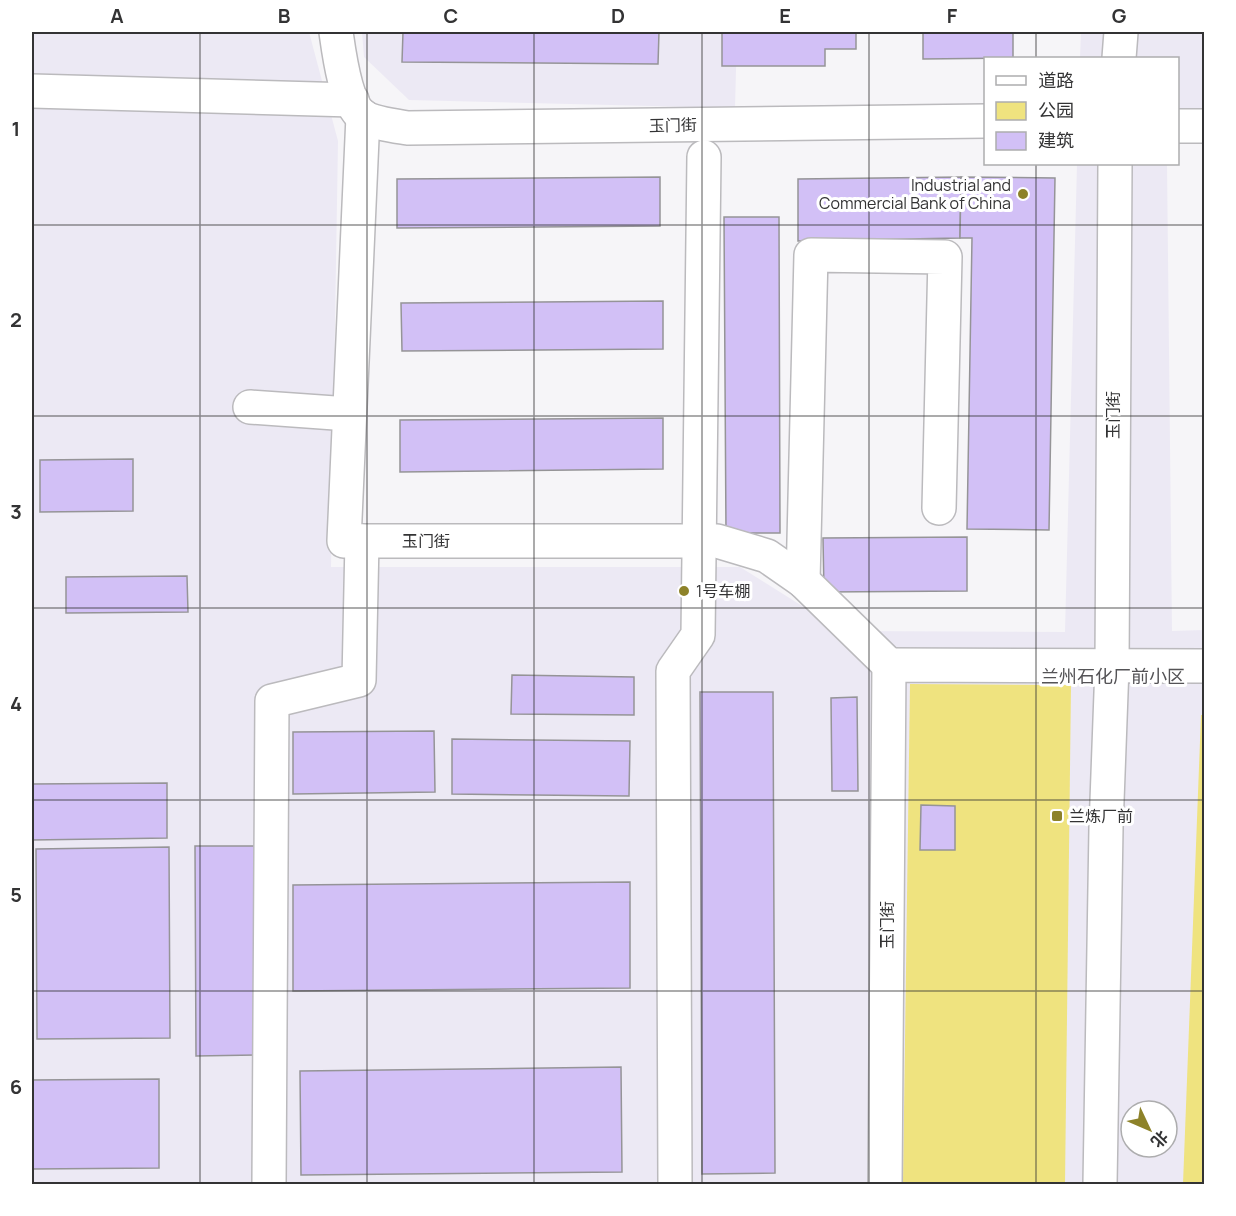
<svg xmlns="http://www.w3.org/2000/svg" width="1236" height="1216" font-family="Manrope,'Noto Sans SC',sans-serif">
<rect width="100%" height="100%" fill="#f6f5f8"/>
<!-- built -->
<g fill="#ece9f4" fill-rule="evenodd">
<path d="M 32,32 L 309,32 L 338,141 L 331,567 L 740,567 L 842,631 L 1065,632 L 1077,164 L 1167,164 L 1172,631 L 1204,630 L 1204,1184 L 32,1184 ZM 1131,1111 L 1167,1111 L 1167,1147 L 1131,1147 Z"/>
<path d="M 362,32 L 737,32 L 735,108 L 409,100 L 364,57 Z"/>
<path d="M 1081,32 L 1204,32 L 1204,132 L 1178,132 L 1178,58 L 1080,58 Z"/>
</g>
<!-- green -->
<g fill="#efe37f">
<path d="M 910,684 L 1071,685 L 1065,1184 L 903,1184 Z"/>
<path d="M 1201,715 L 1204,715 L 1204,1184 L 1183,1184 Z"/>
</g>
<!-- building -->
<g fill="#d2c0f6" stroke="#959497" stroke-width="1.5">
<path d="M 403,32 L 659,32 L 658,64 L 402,62 Z"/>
<path d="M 722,32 L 856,32 L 856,49 L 825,49 L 825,66 L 722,66 Z"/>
<path d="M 923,32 L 1013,32 L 1013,58 L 923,59 Z"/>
<path d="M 660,177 L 660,226 L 397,228 L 397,179 Z"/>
<path d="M 961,177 L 960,238 L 798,241 L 798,179 Z"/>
<path d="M 961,177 L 1055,178 L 1049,530 L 967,529 L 972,238 L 960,238 Z"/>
<path d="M 724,217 L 779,217 L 780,533 L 726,533 Z"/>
<path d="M 663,301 L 663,349 L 402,351 L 401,303 Z"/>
<path d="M 663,418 L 663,469 L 400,472 L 400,420 Z"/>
<path d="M 133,459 L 133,511 L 40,512 L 40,460 Z"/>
<path d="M 967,537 L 967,591 L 824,592 L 823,538 Z"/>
<path d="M 187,576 L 188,612 L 66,613 L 66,577 Z"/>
<path d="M 512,675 L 634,677 L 634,715 L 511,714 Z"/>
<path d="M 700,692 L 773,692 L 775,1173 L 702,1174 Z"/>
<path d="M 857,697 L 858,791 L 832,791 L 831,698 Z"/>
<path d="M 434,731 L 435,792 L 293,794 L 293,732 Z"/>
<path d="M 452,739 L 630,741 L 629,796 L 452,794 Z"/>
<path d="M 167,783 L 167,838 L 32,840 L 32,784 Z"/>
<path d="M 921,805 L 955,806 L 955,850 L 920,850 Z"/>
<path d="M 195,846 L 256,846 L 257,1055 L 196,1056 Z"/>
<path d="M 169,847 L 170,1038 L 37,1039 L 36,849 Z"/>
<path d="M 630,882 L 630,988 L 293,991 L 293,885 Z"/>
<path d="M 621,1067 L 622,1172 L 301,1175 L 300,1071 Z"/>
<path d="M 159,1079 L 159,1168 L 32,1169 L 32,1080 Z"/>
</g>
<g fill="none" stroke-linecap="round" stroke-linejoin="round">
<defs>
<g id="minor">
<path d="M 336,32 C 339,53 345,102 362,116 C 372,123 396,126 408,128 L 986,121"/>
<path d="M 1119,58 L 1121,32"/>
<path d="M 32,91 L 352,100"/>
<path d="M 363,116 L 344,541 L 717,541 L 767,556 L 803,581 L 889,665"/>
<path d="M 1178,126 L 1204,126"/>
<path d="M 250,407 L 349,414"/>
<path d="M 803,581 L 811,255 L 945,257 L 939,508"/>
<path d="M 269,1184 L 272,701 L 359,680 L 362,541"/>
<path d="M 675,1184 L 673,671 L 698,635 L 704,157"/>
<path d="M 885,1184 L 889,665 L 1204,666"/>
<path d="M 1100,1184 L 1106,828 L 1112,666 L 1115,164"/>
</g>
</defs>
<!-- minor casing -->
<use href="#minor" stroke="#bbbabd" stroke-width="36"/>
<!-- minor -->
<use href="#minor" stroke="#fff" stroke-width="33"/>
</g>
<!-- grid -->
<path fill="none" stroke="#333334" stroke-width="1.5" stroke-opacity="0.55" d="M 200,32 L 200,1184M 367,32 L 367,1184M 534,32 L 534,1184M 702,32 L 702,1184M 869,32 L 869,1184M 1036,32 L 1036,58M 1036,164 L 1036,1184M 32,225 L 1204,225M 32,416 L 1204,416M 32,608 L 1204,608M 32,800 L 1204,800M 32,991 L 1204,991"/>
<!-- markers -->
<g fill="#8d8229" stroke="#fff" stroke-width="2">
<circle cx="1023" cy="194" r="6"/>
<circle cx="684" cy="591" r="6"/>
<rect x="1051" y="810" width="12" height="12" rx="3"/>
</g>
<g text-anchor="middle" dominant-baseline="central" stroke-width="6" stroke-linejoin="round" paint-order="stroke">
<!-- street labels -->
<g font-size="16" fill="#333334" stroke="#fff">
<text transform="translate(673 125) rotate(-1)">玉门街</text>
<text transform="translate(1113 415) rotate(-90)">玉门街</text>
<text x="426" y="541">玉门街</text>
<text transform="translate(887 925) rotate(-90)">玉门街</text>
</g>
<!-- poi labels -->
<g font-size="16" fill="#333334" stroke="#fff" text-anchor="start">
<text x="1011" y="185" text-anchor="end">Industrial and<tspan x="1011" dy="18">Commercial Bank of China</tspan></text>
<text x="696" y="591">1号车棚</text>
<text x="1069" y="816">兰炼厂前</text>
</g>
<!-- neighbourhood labels -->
<g font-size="18" fill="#545356" stroke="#fff">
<text x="1113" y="676">兰州石化厂前小区</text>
</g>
</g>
<!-- border -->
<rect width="1236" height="1216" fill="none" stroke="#ffffff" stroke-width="66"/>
<!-- legend -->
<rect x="984" y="57" width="195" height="108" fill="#ffffff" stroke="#adadae" stroke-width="1.5"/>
<rect x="996" y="76" width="30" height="9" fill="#ffffff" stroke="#adadae" stroke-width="1.5"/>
<text x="1038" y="87" font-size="18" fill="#333334">道路</text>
<rect x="996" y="102" width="30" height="18" fill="#efe37f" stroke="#adadae" stroke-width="1.5"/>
<text x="1038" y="117" font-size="18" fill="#333334">公园</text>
<rect x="996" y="132" width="30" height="18" fill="#d2c0f6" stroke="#adadae" stroke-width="1.5"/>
<text x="1038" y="147" font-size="18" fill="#333334">建筑</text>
<!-- north arrow -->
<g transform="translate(1149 1129) rotate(134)"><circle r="28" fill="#ffffff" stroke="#adadae" stroke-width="1.5"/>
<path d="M0-4.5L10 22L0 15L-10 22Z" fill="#8d8229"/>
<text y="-9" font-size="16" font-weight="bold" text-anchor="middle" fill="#333334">北</text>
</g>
<rect x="33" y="33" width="1170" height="1150" fill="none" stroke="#333334" stroke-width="2"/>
<g font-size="20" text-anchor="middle" font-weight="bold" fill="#333334">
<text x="117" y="23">A</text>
<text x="284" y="23">B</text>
<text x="451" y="23">C</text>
<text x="618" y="23">D</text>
<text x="785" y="23">E</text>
<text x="952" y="23">F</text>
<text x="1119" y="23">G</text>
<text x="16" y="136">1</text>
<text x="16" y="327">2</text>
<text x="16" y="519">3</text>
<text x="16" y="711">4</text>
<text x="16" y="902">5</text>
<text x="16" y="1094">6</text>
</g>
</svg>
